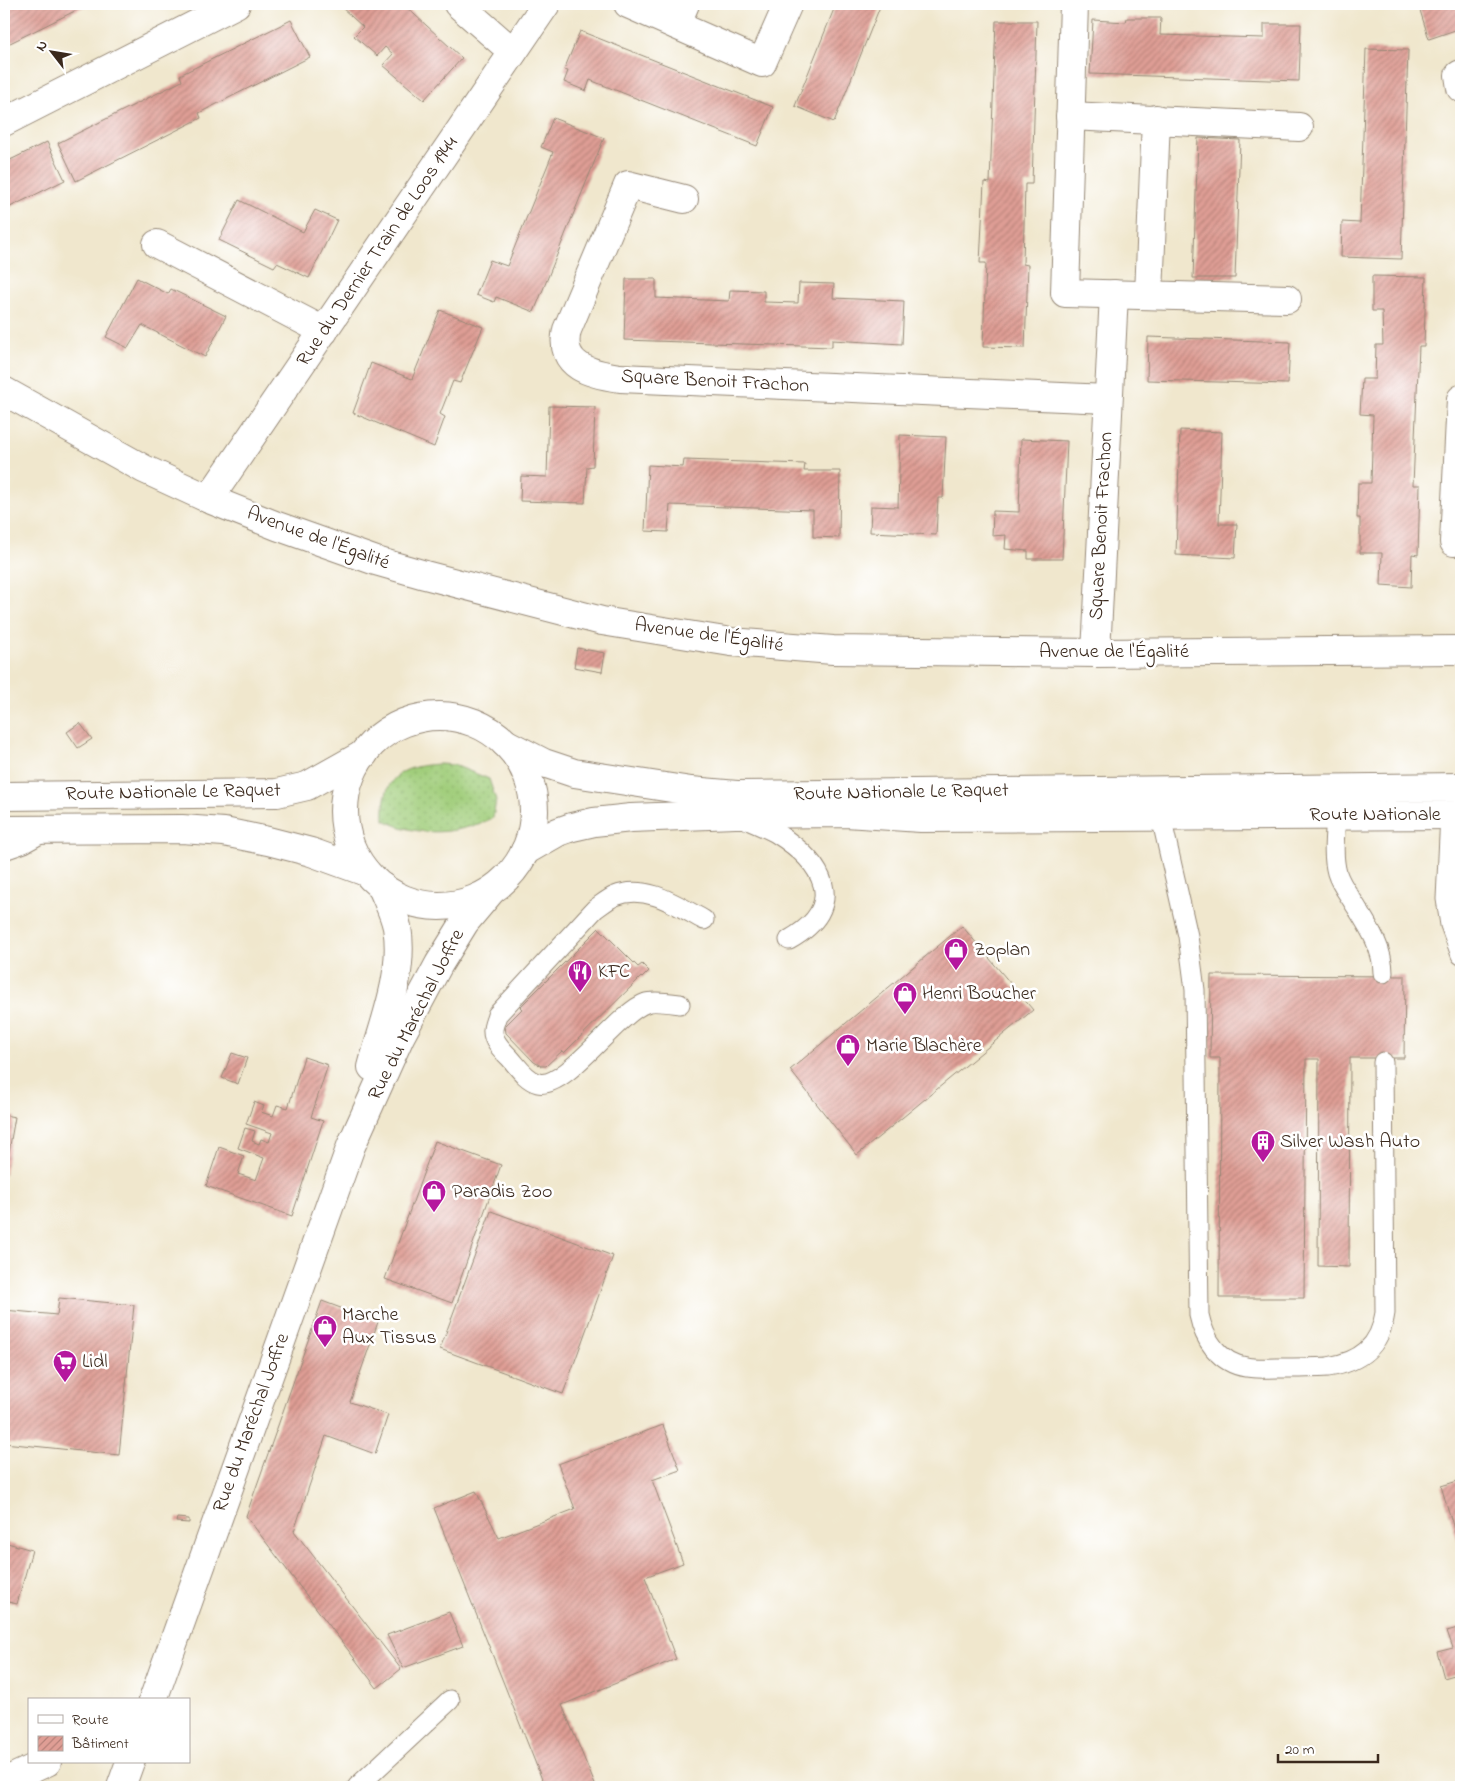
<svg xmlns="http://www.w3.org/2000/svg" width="1465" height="1791" font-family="'Indie Flower',sans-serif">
<defs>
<pattern id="grass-dots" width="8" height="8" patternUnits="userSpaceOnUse" patternTransform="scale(1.25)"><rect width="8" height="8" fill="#a1ce7b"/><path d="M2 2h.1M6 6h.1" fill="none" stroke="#8cb16a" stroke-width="1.8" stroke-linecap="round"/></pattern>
<pattern id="building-hatch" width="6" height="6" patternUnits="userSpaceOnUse" patternTransform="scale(1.25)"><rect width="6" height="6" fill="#df9e95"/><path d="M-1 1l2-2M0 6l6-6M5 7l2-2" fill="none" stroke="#b68179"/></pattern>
</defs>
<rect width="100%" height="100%" fill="#fff"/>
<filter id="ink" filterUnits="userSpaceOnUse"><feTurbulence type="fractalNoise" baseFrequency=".02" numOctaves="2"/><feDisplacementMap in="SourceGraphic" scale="10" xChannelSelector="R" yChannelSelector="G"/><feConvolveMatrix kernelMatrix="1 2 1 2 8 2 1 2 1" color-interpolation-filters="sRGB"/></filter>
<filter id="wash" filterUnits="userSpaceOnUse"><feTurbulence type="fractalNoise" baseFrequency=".0096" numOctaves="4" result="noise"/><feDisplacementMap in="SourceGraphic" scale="20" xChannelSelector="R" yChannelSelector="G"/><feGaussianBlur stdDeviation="1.12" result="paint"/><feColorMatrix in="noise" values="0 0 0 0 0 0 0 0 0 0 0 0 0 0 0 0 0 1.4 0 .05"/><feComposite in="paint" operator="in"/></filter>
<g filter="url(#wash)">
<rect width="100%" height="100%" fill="#f0e7cd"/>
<!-- grass -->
<path fill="url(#grass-dots)" stroke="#6e7c4c" d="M 439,764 L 454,765 L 489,779 L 496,800 L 493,818 C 458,834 419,838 384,820 C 382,778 399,766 439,764 Z"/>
<g id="blocks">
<!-- building -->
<g fill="url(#building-hatch)">
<path d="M 4,4 L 89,4 L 4,46 Z"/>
<path d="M 342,4 L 403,4 L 462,58 L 424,100 L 383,65 L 393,54 L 385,47 L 377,56 L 354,36 L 363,27 L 340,6 Z"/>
<path d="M 836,4 L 881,4 L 834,122 L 795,106 Z"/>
<path d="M 1418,4 L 1461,4 L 1461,28 L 1429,39 Z"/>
<path d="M 1127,18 L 1161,18 L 1160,35 L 1195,36 L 1264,38 L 1264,24 L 1301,24 L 1299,81 L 1090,74 L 1093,20 L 1126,22 Z"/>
<path d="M 291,20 L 310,57 L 199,113 L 201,118 L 76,181 L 58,143 L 182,81 L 180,75 Z"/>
<path d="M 996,21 L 1037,21 L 1032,184 L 1025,184 L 1023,264 L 1028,265 L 1025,348 L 983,347 L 986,263 L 980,263 L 982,223 L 984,182 L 990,183 Z"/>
<path d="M 580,31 L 773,107 L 757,146 L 590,80 L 586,91 L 564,82 L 568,71 L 564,70 Z"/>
<path d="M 1366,49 L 1408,50 L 1401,259 L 1341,257 L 1342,222 L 1360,223 Z"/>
<path d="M 553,118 L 604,138 L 534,312 L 496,297 L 494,302 L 476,295 L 490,260 L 507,266 L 553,152 L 541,147 Z"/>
<path d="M 1198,138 L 1240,140 L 1235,278 L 1193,278 Z"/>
<path d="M 47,142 L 65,180 L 4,210 L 4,163 Z"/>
<path d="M 239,200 L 303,232 L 315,210 L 337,220 L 309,278 L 277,263 L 274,267 L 219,240 Z"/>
<path d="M 1372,276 L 1426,277 L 1424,346 L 1419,346 L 1413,485 L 1420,485 L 1418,555 L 1412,554 L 1411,587 L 1381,585 L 1382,553 L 1360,553 L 1360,518 L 1357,518 L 1358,483 L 1371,483 L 1373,415 L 1360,414 L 1362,379 L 1375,379 L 1376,345 L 1383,345 L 1382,311 L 1372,311 Z"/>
<path d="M 137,278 L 168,294 L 171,289 L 226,316 L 205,357 L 142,325 L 128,348 L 106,337 Z"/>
<path d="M 626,279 L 656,279 L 656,298 L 729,301 L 730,290 L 764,291 L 764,302 L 798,303 L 799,283 L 834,284 L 833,298 L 904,301 L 902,344 L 832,340 L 832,347 L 624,340 Z"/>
<path d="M 440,310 L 483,327 L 460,383 L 453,381 L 440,414 L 445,417 L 434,447 L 353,413 L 371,363 L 412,379 Z"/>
<path d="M 1148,337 L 1290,342 L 1288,384 L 1147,380 Z"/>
<path d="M 549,406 L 595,407 L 593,466 L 587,467 L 585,503 L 520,501 L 521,476 L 547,477 Z"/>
<path d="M 1180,430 L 1222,432 L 1219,524 L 1237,524 L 1235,558 L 1176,555 Z"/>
<path d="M 900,435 L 946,437 L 943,498 L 938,498 L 936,535 L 870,532 L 871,506 L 898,507 Z"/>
<path d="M 1021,439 L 1067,441 L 1062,559 L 1028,559 L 1028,551 L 1005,549 L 1006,535 L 992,536 L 993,511 L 1019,512 Z"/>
<path d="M 684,460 L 805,464 L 804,471 L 840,471 L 839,538 L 813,537 L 813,510 L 670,505 L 668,532 L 645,531 L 648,465 L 683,467 Z"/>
<path d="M 577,648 L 605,653 L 602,672 L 574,667 Z"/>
<path d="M 80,723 L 92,739 L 78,748 L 67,732 Z"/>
<path d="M 962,926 L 1033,1010 L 857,1155 L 790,1070 Z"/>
<path d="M 599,928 L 638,967 L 642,964 L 649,971 L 642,978 L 641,977 L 564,1053 L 562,1051 L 546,1066 L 541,1066 L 534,1062 L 506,1033 L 505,1026 L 522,1009 L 520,1007 Z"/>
<path d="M 1211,975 L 1405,976 L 1404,1058 L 1350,1058 L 1349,1267 L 1318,1266 L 1319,1059 L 1306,1059 L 1304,1298 L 1219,1298 L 1220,1058 L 1210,1058 Z"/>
<path d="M 232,1053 L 247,1058 L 238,1084 L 222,1078 Z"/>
<path d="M 304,1057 L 328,1065 L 311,1117 L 323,1121 L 292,1216 L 206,1186 L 219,1147 L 244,1156 L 238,1174 L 256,1180 L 264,1158 L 238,1148 L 245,1128 L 255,1131 L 252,1141 L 259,1144 L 261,1139 L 269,1142 L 272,1133 L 246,1124 L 254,1102 L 264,1106 L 261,1112 L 273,1116 L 277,1105 L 288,1108 Z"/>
<path d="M 4,1115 L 15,1117 L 5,1174 L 4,1174 Z"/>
<path d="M 435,1141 L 501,1165 L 452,1303 L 385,1279 Z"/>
<path d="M 491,1211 L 613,1256 L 563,1394 L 440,1349 Z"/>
<path d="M 59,1298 L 134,1305 L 119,1455 L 4,1443 L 4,1310 L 57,1315 Z"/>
<path d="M 322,1301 L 378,1322 L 350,1402 L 388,1415 L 375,1454 L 326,1436 L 294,1531 L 401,1669 L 377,1688 L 246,1516 Z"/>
<path d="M 663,1425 L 680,1470 L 652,1480 L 683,1563 L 645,1577 L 676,1659 L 562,1705 L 596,1787 L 545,1787 L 434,1508 L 476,1491 L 499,1538 L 575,1509 L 558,1464 Z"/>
<path d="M 1461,1480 L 1461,1552 L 1441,1486 Z"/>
<path d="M 177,1518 L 189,1519 L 189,1523 L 176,1522 Z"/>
<path d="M 4,1542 L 32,1550 L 17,1604 L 4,1601 Z"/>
<path d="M 449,1612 L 463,1646 L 403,1668 L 387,1635 Z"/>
<path d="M 1461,1627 L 1461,1673 L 1444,1678 L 1437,1652 L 1453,1648 L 1447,1631 Z"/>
</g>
</g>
</g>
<g filter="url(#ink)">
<use href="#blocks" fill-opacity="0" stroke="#968876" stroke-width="1"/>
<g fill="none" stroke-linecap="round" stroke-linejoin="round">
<defs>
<g id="lane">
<path d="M 1336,815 C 1335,834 1332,855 1337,873 C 1340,883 1346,891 1352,900 C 1366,923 1383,946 1383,973"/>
<path d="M 1450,815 L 1446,899 L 1450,925 L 1461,955"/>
<path d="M 741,817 C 752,822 765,827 776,833 C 824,863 849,906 789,940"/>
<path d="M 1161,817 L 1188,936 L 1195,990 L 1199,1315 C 1204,1339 1219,1363 1246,1367 C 1256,1369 1266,1368 1277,1368 C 1294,1368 1311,1368 1328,1367 C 1360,1362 1380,1347 1385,1313 L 1383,1062"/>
<path d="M 4,850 L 24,843 L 44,832"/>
<path d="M 680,1004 C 672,1003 653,1000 646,1003 C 617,1013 566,1090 538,1083 C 526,1080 518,1067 510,1058 C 503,1051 492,1041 493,1030 C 493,1025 496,1020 497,1015 L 595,909 C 601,905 608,899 615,896 C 646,883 678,906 704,920"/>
<path d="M 357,1787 L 450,1700"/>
</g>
<g id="street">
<path d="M 458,4 L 513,52"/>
<path d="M 628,4 L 762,63 L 788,4"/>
<path d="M 1074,4 L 1065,293 L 1287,299"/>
<path d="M 676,25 L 685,4"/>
<path d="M 1461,74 L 1459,75 L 1461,88"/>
<path d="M 1070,116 L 1299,127"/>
<path d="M 4,122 L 236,4"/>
<path d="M 684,199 L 628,185 L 567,330 C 558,367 592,374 620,378 L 1108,399"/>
<path d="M 157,244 L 324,331"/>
<path d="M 1149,295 L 1156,119"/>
<path d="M 4,391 L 144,469 L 209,499 L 277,526 L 376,561 L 425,575 L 602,621 L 731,642 L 833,650 L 1096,653 L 1461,650"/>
<path d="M 209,499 L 546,4"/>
<path d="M 1454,542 L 1461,399"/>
<path d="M 1096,653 L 1114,294"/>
<path d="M 4,1782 L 47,1762"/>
</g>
<g id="secondary">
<circle cx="439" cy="811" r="95"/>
<path d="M 505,743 L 544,763 L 574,773 L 691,791 L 737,795 L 1461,787"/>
<path d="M 4,796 L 277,793 L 307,786 L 364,754"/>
<path d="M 4,830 L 182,829 L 224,832 L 268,841 L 311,852 L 366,872"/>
<path d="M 525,851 L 558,832 L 572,827 L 594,822 L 631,818 L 735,814 L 846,813 L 921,818 L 1461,815"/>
<path d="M 372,1067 C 384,1022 405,973 397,927 C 394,913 387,900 382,887"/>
<path d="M 153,1700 L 351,1146 L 400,1037 L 439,964 L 465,922 L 491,891"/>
<path d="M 121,1787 L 130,1762"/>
</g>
</defs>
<!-- lane casing -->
<use href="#lane" stroke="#968876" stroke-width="21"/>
<!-- street casing -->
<use href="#street" stroke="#968876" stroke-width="30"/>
<!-- secondary casing -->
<use href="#secondary" stroke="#968876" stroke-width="30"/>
<!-- lane -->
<use href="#lane" stroke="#fff" stroke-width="19"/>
<!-- street -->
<use href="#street" stroke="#fff" stroke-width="28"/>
<!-- secondary -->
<use href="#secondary" stroke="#fff" stroke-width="28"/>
</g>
</g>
<!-- icons -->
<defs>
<symbol id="shop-pin" viewBox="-11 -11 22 30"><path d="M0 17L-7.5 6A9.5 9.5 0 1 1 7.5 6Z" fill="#b5179e" stroke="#fff"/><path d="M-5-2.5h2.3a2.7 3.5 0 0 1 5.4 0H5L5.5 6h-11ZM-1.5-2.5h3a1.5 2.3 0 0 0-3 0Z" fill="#fff"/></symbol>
<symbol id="restaurant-pin" viewBox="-11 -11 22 30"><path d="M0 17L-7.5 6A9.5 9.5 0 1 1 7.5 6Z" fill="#b5179e" stroke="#fff"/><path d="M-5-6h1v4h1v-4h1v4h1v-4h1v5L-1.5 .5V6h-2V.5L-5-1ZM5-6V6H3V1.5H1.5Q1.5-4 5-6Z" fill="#fff"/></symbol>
<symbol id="building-pin" viewBox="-11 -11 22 30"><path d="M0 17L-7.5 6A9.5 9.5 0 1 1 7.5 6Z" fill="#b5179e" stroke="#fff"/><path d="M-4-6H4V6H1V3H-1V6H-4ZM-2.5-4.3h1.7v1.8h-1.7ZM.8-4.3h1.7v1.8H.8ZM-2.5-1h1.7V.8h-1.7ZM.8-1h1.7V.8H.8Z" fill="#fff"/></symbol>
<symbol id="supermarket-pin" viewBox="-11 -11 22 30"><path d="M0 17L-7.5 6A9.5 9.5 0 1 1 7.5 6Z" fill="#b5179e" stroke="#fff"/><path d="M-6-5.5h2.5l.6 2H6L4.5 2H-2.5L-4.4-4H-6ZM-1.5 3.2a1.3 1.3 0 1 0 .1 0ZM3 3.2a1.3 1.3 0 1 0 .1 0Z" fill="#fff"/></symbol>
</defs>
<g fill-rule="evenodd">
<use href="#shop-pin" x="942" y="936" width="28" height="38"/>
<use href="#restaurant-pin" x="566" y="958" width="28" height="38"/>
<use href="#shop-pin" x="891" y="980" width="28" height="38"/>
<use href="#shop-pin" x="834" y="1032" width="28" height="38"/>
<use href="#building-pin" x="1249" y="1128" width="28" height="38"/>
<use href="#shop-pin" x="420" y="1178" width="28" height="38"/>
<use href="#shop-pin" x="311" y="1313" width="28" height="38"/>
<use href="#supermarket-pin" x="51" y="1348" width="28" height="38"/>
</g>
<g text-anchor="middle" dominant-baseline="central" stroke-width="5" stroke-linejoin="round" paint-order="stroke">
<!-- street labels -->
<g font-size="20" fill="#3b2a1e" stroke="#fff">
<text transform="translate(378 252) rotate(-56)">Rue du Dernier Train de Loos 1944</text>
<text transform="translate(715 382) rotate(3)">Square Benoit Frachon</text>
<text transform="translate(1102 526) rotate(-87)">Square Benoit Frachon</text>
<text transform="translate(318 539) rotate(20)">Avenue de l'Égalité</text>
<text transform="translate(709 636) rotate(8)">Avenue de l'Égalité</text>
<text x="1114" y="652">Avenue de l'Égalité</text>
<text transform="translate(173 793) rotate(-1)">Route Nationale Le Raquet</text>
<text transform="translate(901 793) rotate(-1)">Route Nationale Le Raquet</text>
<text x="1375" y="815">Route Nationale</text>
<text transform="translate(417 1015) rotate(-63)">Rue du Maréchal Joffre</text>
<text transform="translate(252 1423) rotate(-70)">Rue du Maréchal Joffre</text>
</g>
<!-- poi labels -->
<g font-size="20" fill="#3b2a1e" stroke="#fff" text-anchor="start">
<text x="974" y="950">Zoplan</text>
<text x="598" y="972">KFC</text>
<text x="922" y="994">Henri Boucher</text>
<text x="866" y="1046">Marie Blachère</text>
<text x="1280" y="1142">Silver Wash Auto</text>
<text x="452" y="1192">Paradis Zoo</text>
<text x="342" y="1315">Marche<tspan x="342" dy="23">Aux Tissus</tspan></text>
<text x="82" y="1362">Lidl</text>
</g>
</g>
<!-- margin -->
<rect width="1465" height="1791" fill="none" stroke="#fff" stroke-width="20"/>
<!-- legend -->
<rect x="28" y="1698" width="162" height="65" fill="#ffffff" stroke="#b1aaa5"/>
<rect x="38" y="1715" width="25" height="8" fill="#ffffff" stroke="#b1aaa5"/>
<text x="72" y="1724" font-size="15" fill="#3b2a1e">Route</text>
<rect x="38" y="1736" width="25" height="15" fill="url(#building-hatch)" stroke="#b1aaa5"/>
<text x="72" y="1748" font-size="15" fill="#3b2a1e">Bâtiment</text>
<!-- north arrow -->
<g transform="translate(52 52) rotate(301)" stroke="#ffffff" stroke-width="4" paint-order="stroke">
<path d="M0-4L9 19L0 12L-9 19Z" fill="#3b2a1e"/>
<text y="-8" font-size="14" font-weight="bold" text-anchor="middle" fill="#3b2a1e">N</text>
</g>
<!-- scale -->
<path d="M1278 1754v8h100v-8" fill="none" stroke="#3b2a1e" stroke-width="2.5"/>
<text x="1285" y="1754" font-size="15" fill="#3b2a1e" stroke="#ffffff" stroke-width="4" paint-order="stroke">20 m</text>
</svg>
